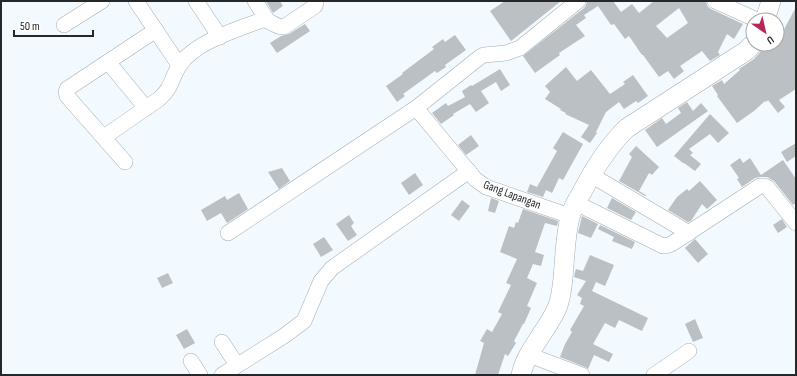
<svg xmlns="http://www.w3.org/2000/svg" width="797" height="376" font-family="'Sofia Sans Condensed',sans-serif">
<rect width="100%" height="100%" fill="#f3faff"/>
<!-- building -->
<g fill="#bac0c4" fill-rule="evenodd">
<path d="M 266,1 L 280,1 L 283,6 L 273,13 Z"/>
<path d="M 505,1 L 561,1 L 511,41 L 490,11 Z"/>
<path d="M 587,1 L 613,1 L 621,12 L 632,4 L 639,13 L 654,1 L 705,1 L 706,2 L 708,7 L 711,9 L 743,24 L 734,39 L 727,34 L 718,52 L 720,55 L 710,61 L 702,51 L 680,66 L 684,71 L 674,79 L 668,71 L 659,77 L 643,55 L 642,55 L 629,36 L 625,39 L 614,24 L 611,25 L 598,6 L 584,15 L 586,18 L 576,25 L 585,36 L 559,53 L 560,55 L 535,73 L 523,56 L 584,8 L 586,5 ZM 679,8 L 688,23 L 667,38 L 656,26 Z"/>
<path d="M 796,7 L 796,89 L 779,100 L 785,107 L 778,113 L 768,100 L 766,102 L 765,101 L 754,111 L 737,123 L 717,96 L 718,95 L 712,86 L 722,80 L 724,84 L 740,70 L 739,69 L 754,59 L 761,51 L 765,44 L 777,44 L 777,29 L 782,33 Z"/>
<path d="M 305,24 L 310,31 L 277,53 L 270,43 L 281,36 L 289,34 Z"/>
<path d="M 455,35 L 466,50 L 445,65 L 446,67 L 437,73 L 435,71 L 403,94 L 405,96 L 397,102 L 386,86 L 403,74 L 402,73 L 434,49 L 432,47 L 443,39 L 445,42 Z"/>
<path d="M 566,67 L 577,81 L 591,70 L 610,94 L 625,84 L 623,82 L 633,75 L 648,96 L 638,103 L 636,101 L 624,109 L 619,102 L 606,112 L 596,132 L 597,133 L 590,143 L 581,137 L 589,125 L 565,114 L 566,113 L 560,110 L 561,109 L 545,99 L 550,92 L 545,86 Z"/>
<path d="M 500,69 L 510,85 L 501,91 L 496,82 L 481,91 L 489,103 L 476,112 L 470,104 L 453,114 L 454,115 L 441,124 L 432,113 L 446,103 L 448,106 L 465,97 L 462,91 L 471,85 L 472,86 Z"/>
<path d="M 687,102 L 693,111 L 701,103 L 708,111 L 657,147 L 645,130 L 662,118 L 666,124 L 681,113 L 678,108 Z"/>
<path d="M 710,114 L 729,133 L 718,143 L 710,134 L 689,149 L 693,153 L 690,155 L 701,164 L 695,171 L 684,163 L 683,163 L 674,156 Z"/>
<path d="M 563,132 L 583,144 L 563,180 L 559,178 L 552,193 L 546,190 L 543,197 L 527,192 L 530,184 L 537,187 L 557,151 L 553,148 Z"/>
<path d="M 471,135 L 479,146 L 466,155 L 458,145 Z"/>
<path d="M 796,143 L 796,156 L 787,162 L 781,152 Z"/>
<path d="M 636,146 L 659,167 L 652,175 L 649,173 L 639,191 L 646,195 L 645,196 L 619,181 L 632,157 L 629,154 Z"/>
<path d="M 740,158 L 743,163 L 750,158 L 761,175 L 783,160 L 796,179 L 796,203 L 793,205 L 774,181 L 767,177 L 760,177 L 755,178 L 742,187 L 737,179 L 739,178 L 730,165 Z"/>
<path d="M 282,168 L 290,181 L 279,189 L 268,172 Z"/>
<path d="M 415,173 L 423,185 L 409,195 L 401,183 Z"/>
<path d="M 700,181 L 717,200 L 707,209 L 702,204 L 691,221 L 688,222 L 668,210 L 677,197 L 687,189 L 689,191 Z"/>
<path d="M 239,193 L 248,209 L 227,223 L 221,213 L 207,221 L 201,210 L 225,196 L 227,200 Z"/>
<path d="M 491,198 L 499,201 L 495,213 L 488,211 Z"/>
<path d="M 612,198 L 636,212 L 631,220 L 607,208 Z"/>
<path d="M 462,200 L 470,206 L 459,221 L 451,215 Z"/>
<path d="M 523,209 L 558,221 L 557,226 L 545,223 L 535,252 L 544,255 L 541,266 L 533,264 L 527,278 L 537,283 L 527,306 L 531,308 L 524,324 L 523,324 L 514,341 L 516,343 L 508,356 L 505,354 L 498,375 L 475,375 L 484,343 L 480,341 L 487,329 L 492,332 L 502,314 L 498,312 L 511,285 L 506,283 L 517,259 L 500,252 L 509,226 L 514,228 L 516,222 L 518,223 Z"/>
<path d="M 349,215 L 354,223 L 351,226 L 357,235 L 348,241 L 336,224 Z"/>
<path d="M 582,216 L 598,224 L 591,238 L 578,233 Z"/>
<path d="M 782,219 L 787,227 L 778,233 L 773,225 Z"/>
<path d="M 600,225 L 635,242 L 632,249 L 612,241 L 614,237 L 598,229 Z"/>
<path d="M 324,237 L 333,250 L 321,257 L 313,244 Z"/>
<path d="M 695,239 L 708,254 L 698,263 L 685,248 Z"/>
<path d="M 590,255 L 614,265 L 605,286 L 596,282 L 592,291 L 648,318 L 642,331 L 619,320 L 615,328 L 605,323 L 593,344 L 613,354 L 609,362 L 594,355 L 588,369 L 585,367 L 560,357 L 565,344 L 572,332 L 570,330 L 584,306 L 580,304 L 582,298 L 577,295 L 586,281 L 574,277 L 575,272 L 576,269 L 583,271 Z"/>
<path d="M 168,273 L 173,283 L 162,288 L 157,278 Z"/>
<path d="M 695,319 L 703,338 L 693,342 L 685,324 Z"/>
<path d="M 187,329 L 195,343 L 184,349 L 176,335 Z"/>
</g>
<g fill="none" stroke-linecap="round" stroke-linejoin="round">
<defs>
<g id="minor">
<path d="M 136,1 L 179,65"/>
<path d="M 196,1 L 220,37"/>
<path d="M 255,1 L 268,21"/>
<path d="M 715,1 L 757,20"/>
<path d="M 64,25 L 102,1"/>
<path d="M 108,62 L 146,108"/>
<path d="M 416,108 L 475,179 L 486,187 L 570,216"/>
<path d="M 104,137 L 159,99 C 172,88 171,79 179,66 C 194,42 236,30 262,20 C 270,19 276,28 284,27 L 315,6 L 316,3 L 316,1"/>
<path d="M 125,162 L 67,96 L 66,92 L 67,89 L 156,30"/>
<path d="M 591,175 L 689,233"/>
<path d="M 576,203 L 663,246 L 669,245 L 673,243 L 760,186 L 764,186 L 767,187 L 796,223"/>
<path d="M 228,233 L 416,108 L 480,57 L 484,55 L 506,53 L 520,48 L 578,1"/>
<path d="M 222,342 L 237,365"/>
<path d="M 529,355 L 582,375"/>
<path d="M 191,361 L 200,375"/>
<path d="M 222,375 L 284,336 L 304,321 L 321,281 L 332,268 L 469,171"/>
<path d="M 654,375 L 689,351"/>
</g>
<g id="major">
<path d="M 765,20 L 771,1"/>
<path d="M 521,375 C 526,351 547,331 557,308 C 561,299 562,288 563,278 C 565,258 565,237 570,217 C 572,209 577,200 582,192 C 594,169 608,146 627,128 L 746,51 L 753,44"/>
</g>
</defs>
<!-- minor casing -->
<use href="#minor" stroke="#a5acb0" stroke-width="16"/>
<!-- major casing -->
<use href="#major" stroke="#a5acb0" stroke-width="20"/>
<!-- minor -->
<use href="#minor" stroke="#fff" stroke-width="15"/>
<!-- major -->
<use href="#major" stroke="#fff" stroke-width="19"/>
</g>
<g text-anchor="middle" dominant-baseline="central" stroke-width="3.5" stroke-linejoin="round" paint-order="stroke">
<!-- street labels -->
<g font-size="12" fill="#252829" stroke="#fff">
<text transform="translate(512 195) rotate(21)">Gang Lapangan</text>
</g>
</g>
<!-- border -->
<rect width="797" height="376" fill="none" stroke="#252829" stroke-width="4"/>
<!-- north arrow -->
<g transform="translate(765 32) rotate(146)"><circle r="19" fill="#ffffff" stroke="#a8a9a9"/>
<path d="M0-3L7 15L0 10L-7 15Z" fill="#b72858"/>
<text y="-6" font-size="11" font-weight="bold" text-anchor="middle" fill="#252829">U</text>
</g>
<!-- scale -->
<path d="M14 30v6h79v-6" fill="none" stroke="#252829" stroke-width="2"/>
<text x="20" y="30" font-size="12" fill="#252829" stroke="#ffffff" stroke-width="3" paint-order="stroke">50 m</text>
</svg>
